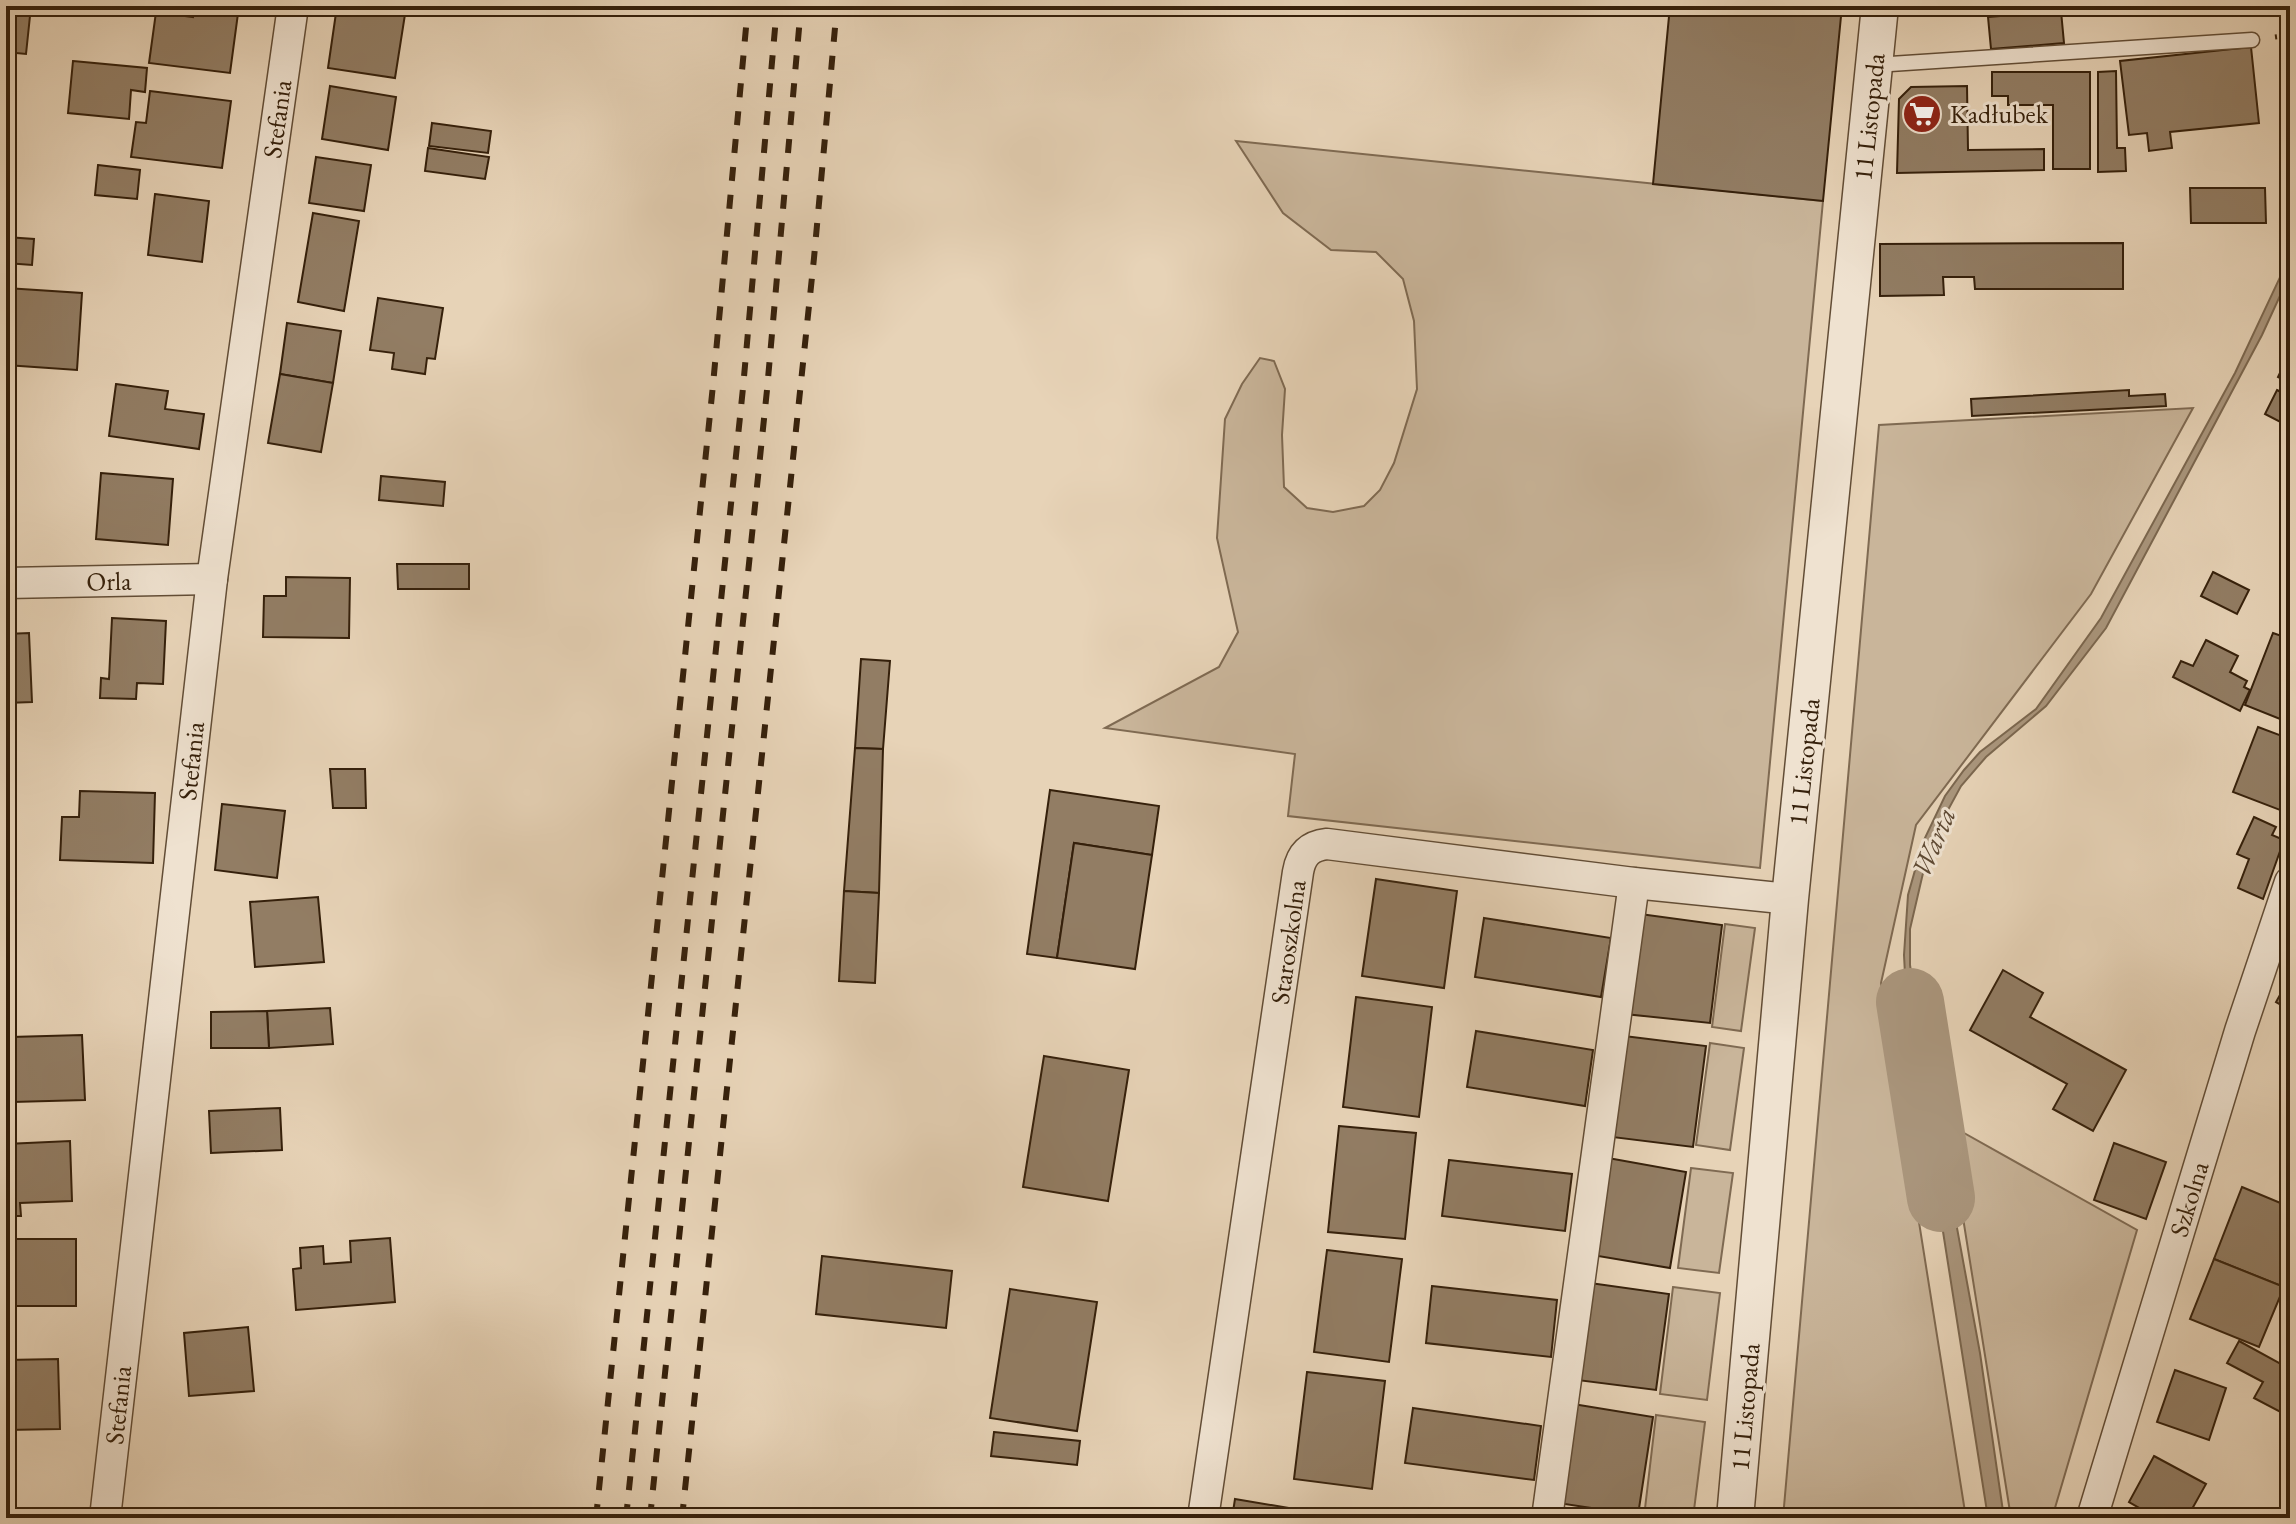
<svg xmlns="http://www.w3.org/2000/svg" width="2296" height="1524" font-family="'EB Garamond',serif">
<rect width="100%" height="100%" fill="#e7d3b7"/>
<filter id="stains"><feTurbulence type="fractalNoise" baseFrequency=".0025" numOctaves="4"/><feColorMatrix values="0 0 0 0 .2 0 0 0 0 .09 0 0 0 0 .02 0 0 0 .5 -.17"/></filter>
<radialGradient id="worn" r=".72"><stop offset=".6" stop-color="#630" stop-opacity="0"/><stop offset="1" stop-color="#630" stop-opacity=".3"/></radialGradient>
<!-- green -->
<g fill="#c9b59a" stroke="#7f6a52" stroke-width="2">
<path d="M 1236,141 L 1823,201 L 1760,868 L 1288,816 L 1295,754 L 1105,728 L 1219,667 L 1238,632 L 1217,538 L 1225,419 L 1242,384 L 1260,358 L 1274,361 L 1285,389 L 1282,435 L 1284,487 L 1307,508 L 1333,512 L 1364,506 L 1380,490 L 1394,463 L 1417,389 L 1414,321 L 1403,279 L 1376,252 L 1331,250 L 1283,213 Z"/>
<path d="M 2193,408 L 2091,594 L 1916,825 L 1881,983 L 1966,1518 L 1783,1518 L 1879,425 Z"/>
<path d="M 1725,924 L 1755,928 L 1741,1031 L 1712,1027 Z"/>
<path d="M 1710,1043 L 1744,1048 L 1730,1150 L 1696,1145 Z"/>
<path d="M 1948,1124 L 2137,1230 L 2052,1518 L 2011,1518 Z"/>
<path d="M 1691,1168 L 1733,1173 L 1719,1273 L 1678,1268 Z"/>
<path d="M 1673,1287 L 1720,1293 L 1707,1400 L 1660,1394 Z"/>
<path d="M 1656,1415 L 1705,1422 L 1693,1518 L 1644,1517 Z"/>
</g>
<!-- water -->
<g fill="#aa967d" stroke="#7b674f" stroke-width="2">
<path d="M 2290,256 L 2290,274 L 2262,335 L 2106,628 L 2046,706 L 1986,757 L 1961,786 L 1930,843 L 1910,929 L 1910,965 L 1929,1093 L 1915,1096 L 1910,1071 L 1904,955 L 1908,895 L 1923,842 L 1945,796 L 1964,770 L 1980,752 L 2036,709 L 2101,618 L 2235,373 Z"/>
<path d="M 1934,1103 L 1980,1353 L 2004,1518 L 1988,1518 L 1939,1206 L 1928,1179 L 1918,1176 L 1926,1163 L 1918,1107 Z"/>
</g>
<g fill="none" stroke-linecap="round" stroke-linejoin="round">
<!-- river -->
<path stroke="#aa967d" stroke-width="68" d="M 1910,1002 L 1941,1198"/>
</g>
<!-- building -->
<g fill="#927d64" stroke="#35200b" stroke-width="2">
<path d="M 194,6 L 239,6 L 230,73 L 149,63 L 156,12 L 193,17 Z"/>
<path d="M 337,6 L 406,8 L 395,78 L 328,68 Z"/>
<path d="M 1670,6 L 1842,6 L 1823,201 L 1653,184 Z"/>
<path d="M 2061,11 L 2064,43 L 1991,49 L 1988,17 Z"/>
<path d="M 6,14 L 30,16 L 26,54 L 6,52 Z"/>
<path d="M 2251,47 L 2259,123 L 2170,132 L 2172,148 L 2149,151 L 2147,133 L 2129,135 L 2120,61 Z"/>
<path d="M 73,61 L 147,68 L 145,92 L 131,90 L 129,119 L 68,113 Z"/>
<path d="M 2116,71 L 2117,148 L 2125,148 L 2126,171 L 2098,172 L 2098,72 Z"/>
<path d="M 1992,72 L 2090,72 L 2090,169 L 2053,169 L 2053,105 L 2008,105 L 2008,96 L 1992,96 Z"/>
<path d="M 330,86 L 396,97 L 388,150 L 322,139 Z"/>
<path d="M 1967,86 L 1968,150 L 2044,149 L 2044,170 L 1897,173 L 1899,99 L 1911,87 Z"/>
<path d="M 150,91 L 231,101 L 222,168 L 131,157 L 136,122 L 146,123 Z"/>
<path d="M 432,123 L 491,131 L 488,153 L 429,146 Z"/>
<path d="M 428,148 L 489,157 L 485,179 L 425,171 Z"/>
<path d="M 316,157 L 371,165 L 364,211 L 309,203 Z"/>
<path d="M 98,165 L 140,170 L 137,199 L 95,195 Z"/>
<path d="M 2190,188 L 2265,188 L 2266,223 L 2191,223 Z"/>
<path d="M 155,194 L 209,201 L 202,262 L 148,255 Z"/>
<path d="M 313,213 L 359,221 L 344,311 L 298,302 Z"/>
<path d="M 6,237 L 34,239 L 32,265 L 6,263 Z"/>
<path d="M 2123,243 L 2123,289 L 1975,289 L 1974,277 L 1943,277 L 1944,295 L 1880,296 L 1880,244 Z"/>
<path d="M 6,288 L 82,293 L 77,370 L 6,365 Z"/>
<path d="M 378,298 L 443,308 L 435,359 L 427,358 L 425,374 L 392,369 L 394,353 L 370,350 Z"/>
<path d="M 287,323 L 341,331 L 333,383 L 280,374 Z"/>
<path d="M 2290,352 L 2290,383 L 2278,377 Z"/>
<path d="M 280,374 L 333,383 L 321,452 L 268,443 Z"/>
<path d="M 116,384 L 168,391 L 165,409 L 204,414 L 199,449 L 109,436 Z"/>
<path d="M 2129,390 L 2129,396 L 2165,394 L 2166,406 L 1972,416 L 1971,399 Z"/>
<path d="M 2277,390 L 2290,397 L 2290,427 L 2265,414 Z"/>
<path d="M 101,473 L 173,479 L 168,545 L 96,539 Z"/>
<path d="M 381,476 L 445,482 L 443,506 L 379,500 Z"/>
<path d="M 397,564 L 469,564 L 469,589 L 398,589 Z"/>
<path d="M 2213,572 L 2249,590 L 2237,614 L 2201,596 Z"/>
<path d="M 286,577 L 350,578 L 349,638 L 263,637 L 264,596 L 286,596 Z"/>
<path d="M 112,618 L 166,621 L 163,684 L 137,683 L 136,699 L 100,698 L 101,678 L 109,679 Z"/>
<path d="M 29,633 L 32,702 L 6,703 L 6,634 Z"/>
<path d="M 2273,633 L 2290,639 L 2290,723 L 2245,705 Z"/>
<path d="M 2206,640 L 2238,656 L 2230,672 L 2247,681 L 2244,687 L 2250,690 L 2240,711 L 2173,677 L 2181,661 L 2193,666 Z"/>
<path d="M 861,659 L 890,661 L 883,749 L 855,748 Z"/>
<path d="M 2258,727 L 2290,739 L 2288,813 L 2233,792 Z"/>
<path d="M 855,748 L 883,749 L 879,893 L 844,891 Z"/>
<path d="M 330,769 L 365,769 L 366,808 L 333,808 Z"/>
<path d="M 1050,790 L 1159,806 L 1152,855 L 1074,843 L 1057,958 L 1027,954 Z"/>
<path d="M 80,791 L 155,793 L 153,863 L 60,860 L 62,817 L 79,817 Z"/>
<path d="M 222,804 L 285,811 L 277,878 L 215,870 Z"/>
<path d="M 2254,817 L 2276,827 L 2272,835 L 2284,840 L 2263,899 L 2238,888 L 2249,859 L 2237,854 Z"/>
<path d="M 1074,843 L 1152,855 L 1135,969 L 1057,958 Z"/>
<path d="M 1376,879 L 1457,891 L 1444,988 L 1362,976 Z"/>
<path d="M 844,891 L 879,893 L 875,983 L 839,981 Z"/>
<path d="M 318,897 L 324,962 L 255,967 L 250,902 Z"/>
<path d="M 1640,914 L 1722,925 L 1710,1023 L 1625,1014 Z"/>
<path d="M 1484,918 L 1611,938 L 1601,997 L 1475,977 Z"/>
<path d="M 2003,970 L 2043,993 L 2030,1017 L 2126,1070 L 2093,1131 L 2053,1109 L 2067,1084 L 1970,1030 Z"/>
<path d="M 2290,977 L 2290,1010 L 2276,1002 Z"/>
<path d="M 1356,997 L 1432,1007 L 1419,1117 L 1343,1107 Z"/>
<path d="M 330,1008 L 333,1044 L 269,1048 L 267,1011 Z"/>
<path d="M 267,1011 L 269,1048 L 211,1048 L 211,1012 Z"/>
<path d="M 1476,1031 L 1593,1050 L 1585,1106 L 1467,1087 Z"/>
<path d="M 82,1035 L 85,1100 L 13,1102 L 11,1037 Z"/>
<path d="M 1624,1036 L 1706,1046 L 1693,1147 L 1612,1137 Z"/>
<path d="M 1044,1056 L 1129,1070 L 1108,1201 L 1023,1187 Z"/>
<path d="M 280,1108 L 282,1150 L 211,1153 L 209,1111 Z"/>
<path d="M 1339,1126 L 1416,1133 L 1405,1239 L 1328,1232 Z"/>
<path d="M 70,1141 L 72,1201 L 20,1203 L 21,1216 L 6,1216 L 6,1144 Z"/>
<path d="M 2114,1143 L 2166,1162 L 2146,1219 L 2094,1200 Z"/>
<path d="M 1608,1158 L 1686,1172 L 1670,1268 L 1592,1255 Z"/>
<path d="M 1449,1160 L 1572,1174 L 1565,1231 L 1442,1216 Z"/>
<path d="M 2242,1187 L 2290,1207 L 2290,1272 L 2284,1287 L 2214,1259 Z"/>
<path d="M 390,1238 L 395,1302 L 296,1310 L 293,1269 L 301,1268 L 300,1248 L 323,1246 L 324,1264 L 351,1262 L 350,1241 Z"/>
<path d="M 12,1239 L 76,1239 L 76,1306 L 13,1306 Z"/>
<path d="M 1327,1250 L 1402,1259 L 1389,1362 L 1314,1352 Z"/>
<path d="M 822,1256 L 952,1271 L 946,1328 L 816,1314 Z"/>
<path d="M 2214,1259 L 2284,1287 L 2259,1347 L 2190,1319 Z"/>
<path d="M 1590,1283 L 1669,1294 L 1656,1390 L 1577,1380 Z"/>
<path d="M 1432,1286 L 1557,1300 L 1551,1357 L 1426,1343 Z"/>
<path d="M 1010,1289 L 1097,1302 L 1077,1431 L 990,1418 Z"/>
<path d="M 248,1327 L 254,1391 L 189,1396 L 184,1333 Z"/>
<path d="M 2239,1341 L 2290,1369 L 2290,1417 L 2254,1398 L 2263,1382 L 2227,1363 Z"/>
<path d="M 58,1359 L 60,1429 L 6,1430 L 6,1360 Z"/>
<path d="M 2175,1370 L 2226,1388 L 2209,1440 L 2157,1422 Z"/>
<path d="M 1307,1372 L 1385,1381 L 1372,1489 L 1294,1479 Z"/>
<path d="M 1573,1404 L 1653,1417 L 1638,1515 L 1558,1503 Z"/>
<path d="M 1413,1408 L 1541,1426 L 1534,1480 L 1405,1463 Z"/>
<path d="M 994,1432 L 1080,1441 L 1077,1465 L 991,1456 Z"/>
<path d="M 2154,1456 L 2206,1484 L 2187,1518 L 2157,1518 L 2129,1502 Z"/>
<path d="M 1235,1499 L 1295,1509 L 1293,1518 L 1232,1518 Z"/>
</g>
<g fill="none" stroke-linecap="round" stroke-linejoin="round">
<defs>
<path id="service" d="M 1875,65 L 2252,40"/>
<g id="minor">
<path d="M 6,583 L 212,579"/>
<path d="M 105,1518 L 212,579 L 293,6"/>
<path d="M 1203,1518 L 1298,872 C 1301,855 1309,846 1327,844 L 1634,883 L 1790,899"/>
<path d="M 1547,1518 L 1634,883"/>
<path d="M 2092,1518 L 2240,1031 L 2290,882"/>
</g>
<path id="tertiary" d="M 1735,1518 L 1790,899 L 1880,6"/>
</defs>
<!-- service casing -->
<use href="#service" stroke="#624d36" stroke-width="17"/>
<!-- minor casing -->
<use href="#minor" stroke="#624d36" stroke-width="33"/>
<!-- tertiary casing -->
<use href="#tertiary" stroke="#624d36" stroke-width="39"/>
<!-- path -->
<g stroke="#35200b" stroke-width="5" stroke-dasharray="2 4" stroke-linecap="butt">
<path d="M 2275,37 L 2290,35"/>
<path d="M 2282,850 L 2290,825"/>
</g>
<!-- service -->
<use href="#service" stroke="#efe2d0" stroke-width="14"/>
<!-- minor -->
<use href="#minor" stroke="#efe2d0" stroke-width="30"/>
<!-- tertiary -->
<use href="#tertiary" stroke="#efe2d0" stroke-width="36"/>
<!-- rail -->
<g stroke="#35200b" stroke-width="6" stroke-dasharray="14 14" stroke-linecap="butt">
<path d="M 596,1518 L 713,385 L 748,6"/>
<path d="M 626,1518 L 743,388 L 777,6"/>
<path d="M 650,1518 L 767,390 L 801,6"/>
<path d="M 682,1518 L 814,258 L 837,6"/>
</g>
</g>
<!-- icons -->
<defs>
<symbol id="supermarket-disc" viewBox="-11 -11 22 22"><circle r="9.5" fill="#8f2418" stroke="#efe2d0"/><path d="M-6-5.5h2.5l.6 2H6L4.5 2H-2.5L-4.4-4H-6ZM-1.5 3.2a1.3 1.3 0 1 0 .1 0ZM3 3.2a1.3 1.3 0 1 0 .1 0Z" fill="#fff"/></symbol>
</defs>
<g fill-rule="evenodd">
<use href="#supermarket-disc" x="1900" y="92" width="44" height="44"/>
</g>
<g text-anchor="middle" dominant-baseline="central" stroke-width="6" stroke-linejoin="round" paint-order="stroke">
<!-- poi labels -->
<g font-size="26" fill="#35200b" stroke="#efe2d0" text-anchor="start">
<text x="1950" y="114">Kadłubek</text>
</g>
<!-- street labels -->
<g font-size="26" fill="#35200b" stroke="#efe2d0">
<text transform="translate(1869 117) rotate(-84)">11 Listopada</text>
<text transform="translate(277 119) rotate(-82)">Stefania</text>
<text transform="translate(109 581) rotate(-1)">Orla</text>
<text transform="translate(191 761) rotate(-84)">Stefania</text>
<text transform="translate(1804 762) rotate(-84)">11 Listopada</text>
<text transform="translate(1288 942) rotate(-82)">Staroszkolna</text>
<text transform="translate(2189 1199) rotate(-73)">Szkolna</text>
<text transform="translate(118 1405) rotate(-84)">Stefania</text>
<text transform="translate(1745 1407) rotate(-85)">11 Listopada</text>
</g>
<!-- water labels -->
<g font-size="28" font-style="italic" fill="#5e4933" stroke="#efe2d0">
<text transform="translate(1933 842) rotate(-67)">Warta</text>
</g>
</g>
<!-- margin -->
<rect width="2296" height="1524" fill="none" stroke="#e7d3b7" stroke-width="32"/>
<rect x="8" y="8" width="2280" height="1508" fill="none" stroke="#35200b" stroke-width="4"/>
<rect x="16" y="16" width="2264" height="1492" fill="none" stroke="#35200b" stroke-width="2"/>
<rect width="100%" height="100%" filter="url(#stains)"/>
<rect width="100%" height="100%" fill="url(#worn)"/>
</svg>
